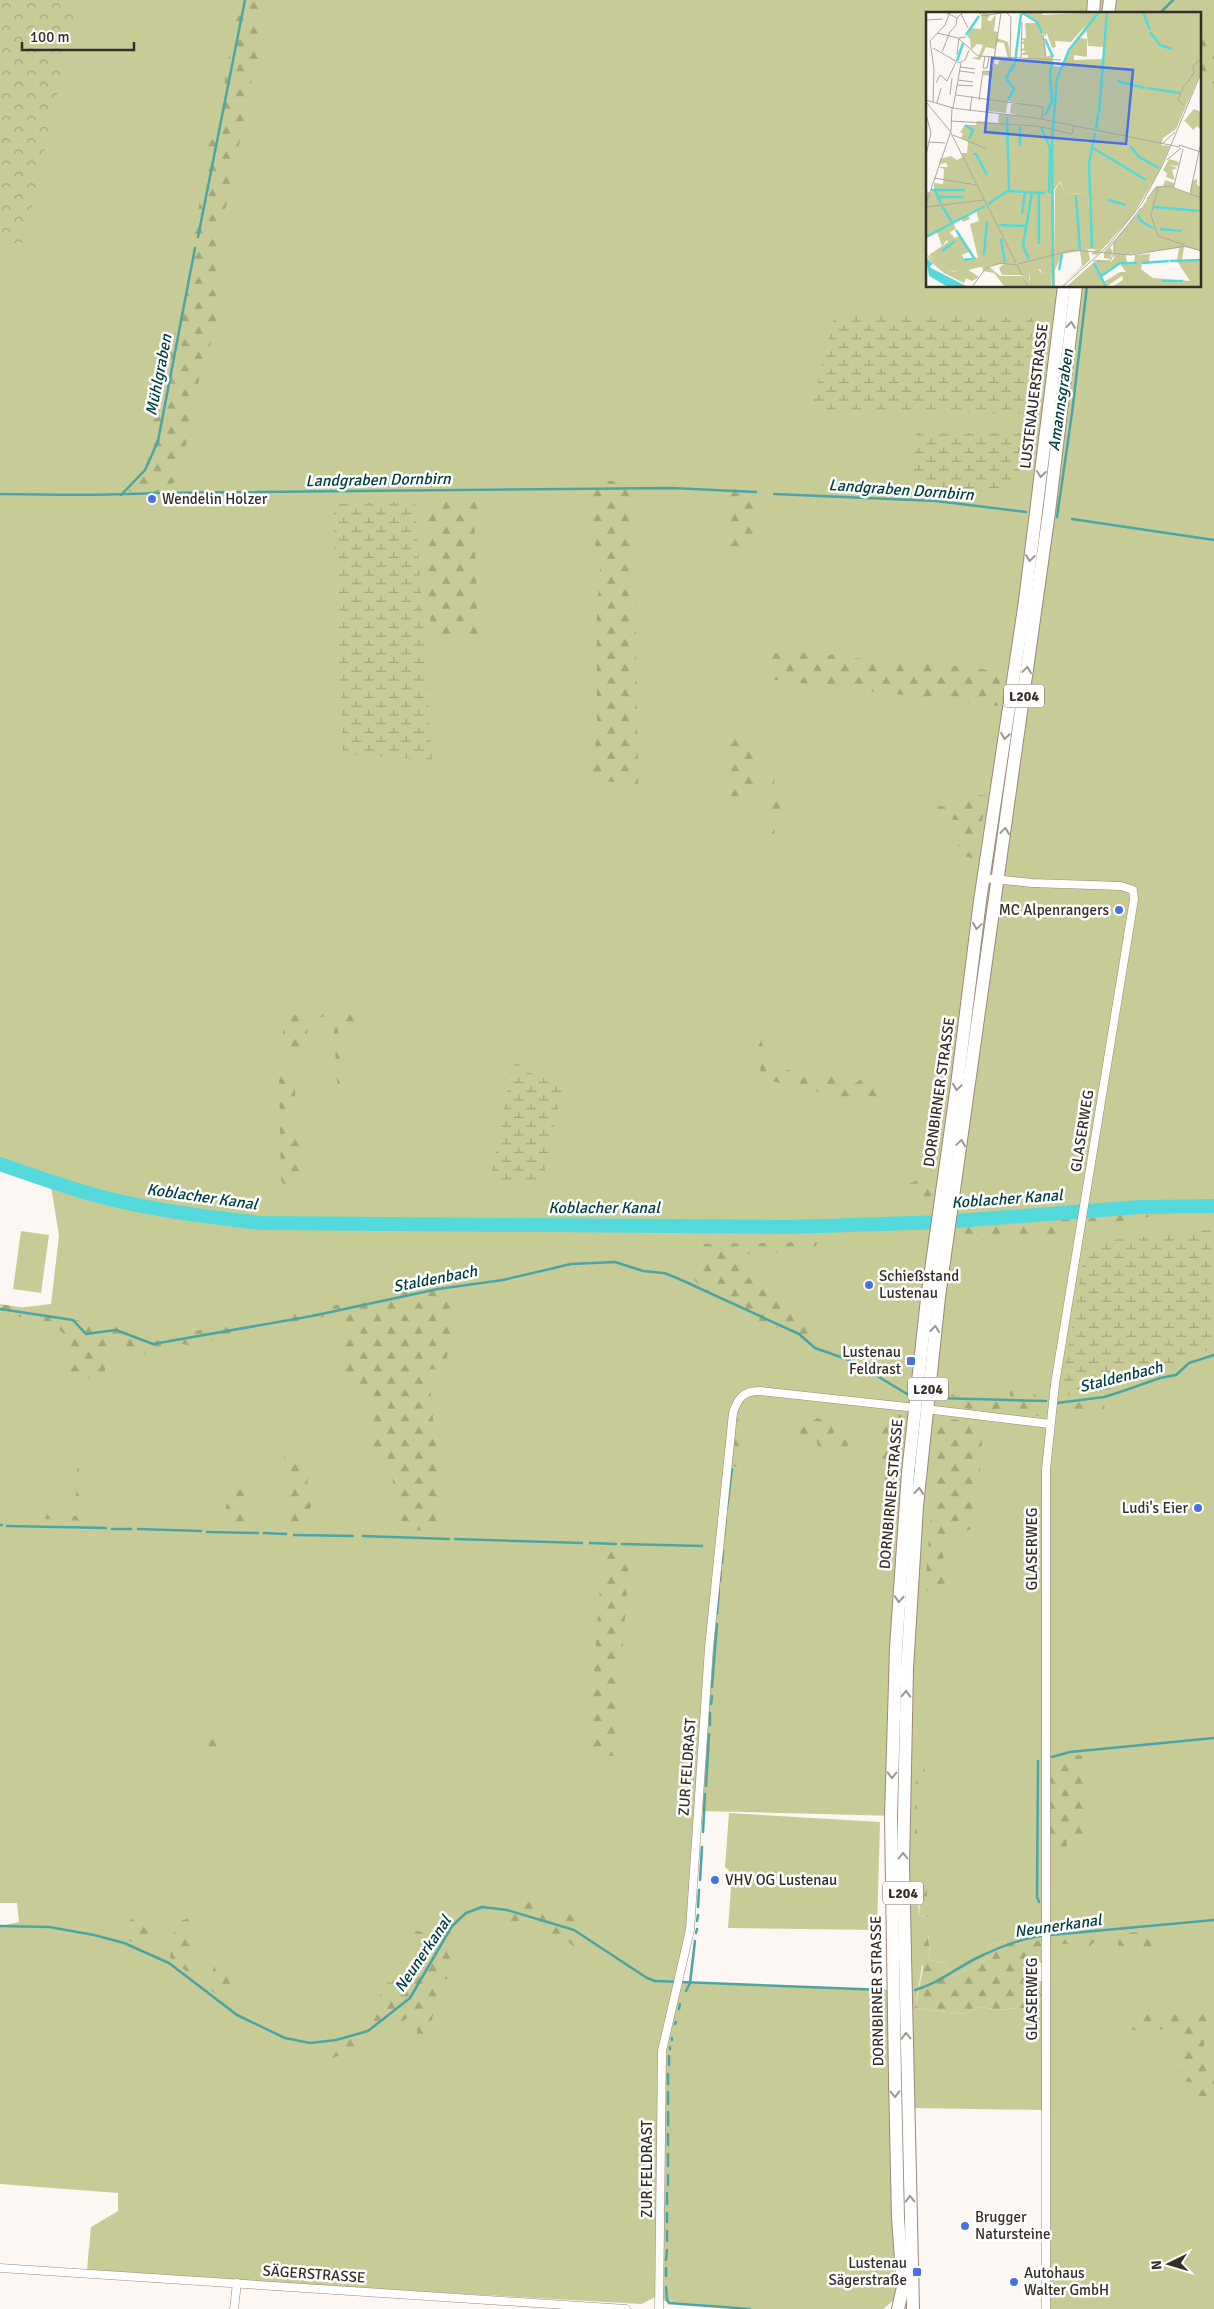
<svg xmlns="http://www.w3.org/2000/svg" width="1214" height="2309" font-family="Signika,sans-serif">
<defs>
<pattern id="forest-firs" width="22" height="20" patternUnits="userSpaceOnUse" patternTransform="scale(1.25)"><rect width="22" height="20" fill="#c7cc96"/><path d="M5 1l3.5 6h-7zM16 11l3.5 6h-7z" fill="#a2a67a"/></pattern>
<pattern id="wetland-marsh" width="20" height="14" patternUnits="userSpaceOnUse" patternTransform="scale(1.25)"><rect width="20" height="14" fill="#c7cc96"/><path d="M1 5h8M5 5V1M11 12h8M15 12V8" fill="none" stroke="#a2a67a"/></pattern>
<pattern id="park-crowns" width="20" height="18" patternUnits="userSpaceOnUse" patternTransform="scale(1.25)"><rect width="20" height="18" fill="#c7cc96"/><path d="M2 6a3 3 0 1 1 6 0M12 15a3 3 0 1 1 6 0" fill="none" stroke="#a2a67a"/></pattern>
</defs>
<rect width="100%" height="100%" fill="#fdf7f4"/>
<!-- grass -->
<g fill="#c7cc96" fill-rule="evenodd">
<path d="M 0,0 L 1214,0 L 1214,2309 L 1046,2309 L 1048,1942 L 1028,1941 L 1013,1944 L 1003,1941 L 989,1945 L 986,1959 L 954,1977 L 944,1963 L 930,1960 L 928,1932 L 915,2008 L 964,2014 L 982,2007 L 998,2010 L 1016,2008 L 1043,2009 L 1042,2110 L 912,2108 L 909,1990 L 897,1816 L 702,1811 L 693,1865 L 686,1944 L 658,2089 L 655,2297 L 642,2304 L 232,2281 L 87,2270 L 91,2227 L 118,2211 L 118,2193 L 0,2184 L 0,1926 L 19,1922 L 17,1903 L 0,1903 L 0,1310 L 51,1304 L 59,1236 L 51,1186 L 128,1208 L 213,1223 L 293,1227 L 393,1227 L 684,1231 L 955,1226 L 955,1218 C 791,1221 626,1222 462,1221 C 374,1220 283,1224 196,1212 C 128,1202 65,1181 0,1159 ZM 928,14 L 1200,14 L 1200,286 L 928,286 ZM 927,1885 L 927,1917 L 919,1916 L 918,1897 Z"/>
<path d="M 21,1231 L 49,1235 L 41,1293 L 13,1289 Z"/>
<path d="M 729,1813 L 880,1822 L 877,1930 L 728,1928 L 732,1874 L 725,1867 Z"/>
<path d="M 682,1982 L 888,1990 L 900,2290 L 896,2298 L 883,2309 L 750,2309 L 663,2301 L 665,2056 Z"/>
</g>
<!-- forest -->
<g fill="url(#forest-firs)">
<path d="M 244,0 L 264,0 L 258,39 C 264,49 261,61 254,70 L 229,195 L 218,234 L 223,258 L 218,283 L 222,306 L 212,331 L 209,357 L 201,365 L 193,420 L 175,480 L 167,492 L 125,491 L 144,467 L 155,437 L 153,423 L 160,395 L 167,387 L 171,361 L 169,343 L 182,318 L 210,133 L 220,121 L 225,85 L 224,75 L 229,56 L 238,36 L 233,25 L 233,16 L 242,15 Z"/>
<path d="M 1200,35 L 1214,36 L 1214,84 L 1200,82 Z"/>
<path d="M 603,480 L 629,483 L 634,492 L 638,784 L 592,780 L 597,731 L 597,610 L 600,569 L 590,518 L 588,491 L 593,484 Z"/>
<path d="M 732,486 L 753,490 L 754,551 L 727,557 L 727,487 Z"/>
<path d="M 482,498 L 492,510 L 474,516 L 478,639 L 469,633 L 451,637 L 431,634 C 429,588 421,544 423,499 Z"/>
<path d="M 787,652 L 810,653 L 814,657 L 842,653 L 854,658 L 911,662 L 919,659 L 932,663 L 1004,672 L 998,706 L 767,679 L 767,654 Z"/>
<path d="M 730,735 L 756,745 L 756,798 L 744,800 L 730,798 Z"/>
<path d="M 769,775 L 775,775 L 773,795 L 783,811 L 775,815 L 774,847 L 768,842 L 765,776 Z"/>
<path d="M 967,793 L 986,796 L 977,855 L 974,859 L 962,855 L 958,848 L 959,820 L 933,818 L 936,806 L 958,807 L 959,797 Z"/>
<path d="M 352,1009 L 356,1020 L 350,1024 L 338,1027 L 342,1095 L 340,1099 L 338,1096 L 333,1017 L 329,1015 L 308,1021 L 306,1054 L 297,1058 L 288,1054 L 287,1043 L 283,1040 L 283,1017 L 275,1012 L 310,1016 L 313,1011 Z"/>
<path d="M 759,1031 L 766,1060 L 770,1066 L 818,1077 L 827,1067 C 838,1070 845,1078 856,1083 L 869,1073 L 875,1074 L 877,1079 L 876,1105 L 762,1079 L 758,1056 Z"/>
<path d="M 285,1074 L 294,1076 L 296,1108 L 282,1111 L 282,1123 L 298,1126 L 304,1137 L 300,1148 L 299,1185 L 283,1185 L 281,1179 L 279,1076 Z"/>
<path d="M 934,1168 L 931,1201 L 902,1190 L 902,1187 L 924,1177 Z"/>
<path d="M 1173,1211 L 1174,1215 C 1144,1216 1117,1223 1087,1225 L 1088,1218 Z"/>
<path d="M 1076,1218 L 1074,1232 L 1056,1237 L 958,1241 L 962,1227 Z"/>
<path d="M 817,1242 L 814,1252 L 740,1254 L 739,1273 L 777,1289 C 788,1313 786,1314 813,1321 L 813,1343 L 743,1314 L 698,1285 L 694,1279 L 702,1244 Z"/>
<path d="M 457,1281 L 455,1327 L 443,1370 L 429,1369 C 432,1423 441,1477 442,1531 L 399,1530 L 390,1459 L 372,1457 L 369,1386 L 346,1384 L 339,1314 L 289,1323 L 284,1319 L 295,1313 Z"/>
<path d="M 0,1304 L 38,1310 L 39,1313 L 82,1321 L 90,1325 L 112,1325 L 155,1341 L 212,1327 L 230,1327 L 231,1334 C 221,1336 214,1341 204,1343 L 202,1341 L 195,1342 L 191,1346 L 177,1343 L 159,1355 L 150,1358 L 144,1354 L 144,1349 L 137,1351 L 129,1347 L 125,1352 L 118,1349 L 106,1348 L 105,1377 L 98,1379 L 87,1378 L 75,1384 L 68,1379 L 71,1341 C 64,1336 60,1328 52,1324 L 45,1327 L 39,1326 L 40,1317 L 26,1312 L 20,1317 L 2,1315 Z"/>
<path d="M 938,1387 L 964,1400 L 1010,1402 L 1010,1392 L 1013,1388 L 1030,1388 L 1038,1399 L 1047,1400 L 1045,1412 L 1040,1416 L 962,1408 L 956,1404 L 942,1402 L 938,1395 Z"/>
<path d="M 1099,1400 L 1103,1402 L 1105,1409 L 1077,1415 L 1067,1411 L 1055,1412 L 1056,1405 Z"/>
<path d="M 738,1410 L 743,1410 L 737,1467 L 732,1466 Z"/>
<path d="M 883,1410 L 906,1415 L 905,1430 L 898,1426 L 897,1447 L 903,1450 L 898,1485 L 887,1483 L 877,1468 Z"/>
<path d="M 817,1418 L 825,1421 L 836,1419 L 850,1425 L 847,1454 L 839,1451 L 841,1434 L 834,1432 L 827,1450 L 819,1449 L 816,1439 L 791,1439 L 791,1424 L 802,1422 L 807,1425 Z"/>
<path d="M 938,1418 L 983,1422 L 977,1528 L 958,1533 L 950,1532 C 945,1549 939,1566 945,1583 L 930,1591 L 925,1590 Z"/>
<path d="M 81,1448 L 85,1457 L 80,1498 L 86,1518 L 84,1521 L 45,1519 L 45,1514 L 71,1517 L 79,1515 C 72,1492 80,1471 76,1449 Z"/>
<path d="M 299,1451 L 307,1470 L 308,1491 L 312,1492 C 314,1502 309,1509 307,1520 L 298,1526 L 287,1523 L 284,1453 Z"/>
<path d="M 245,1489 L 246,1492 L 242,1499 L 247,1520 L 246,1524 L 221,1524 L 221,1516 L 226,1512 L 226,1505 L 234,1502 L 238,1490 Z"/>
<path d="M 603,1546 L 630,1547 L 615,1756 L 588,1755 Z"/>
<path d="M 210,1736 L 226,1736 L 220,1759 L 207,1756 Z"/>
<path d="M 1084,1755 L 1085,1832 L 1079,1838 L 1067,1841 L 1066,1852 L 1058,1853 L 1050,1850 L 1051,1762 L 1066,1756 Z"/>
<path d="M 928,1760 L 931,1762 L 925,1766 L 925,1788 C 917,1796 918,1807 922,1817 L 920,1822 L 924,1834 L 921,1841 L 915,1839 L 916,1767 Z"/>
<path d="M 921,1882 L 925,1882 L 927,1885 L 927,1917 L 919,1916 Z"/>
<path d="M 532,1897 L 540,1901 L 545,1913 L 552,1913 L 558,1909 L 568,1911 L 578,1921 L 574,1928 L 587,1941 L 583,1948 L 578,1950 C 569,1944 562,1931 549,1935 L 544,1930 L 542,1922 L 517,1921 L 511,1928 L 504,1918 L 521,1901 Z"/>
<path d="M 451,1900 L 454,1912 L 450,1931 L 456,1927 L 460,1929 L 457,1940 L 454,1945 C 456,1956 454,1961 455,1971 L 448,1979 L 439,1980 L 432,2020 L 423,2023 L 423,2035 L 427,2041 L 426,2045 L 417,2039 L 417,2019 L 409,2017 C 396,2025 388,2030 374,2021 C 373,2012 378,2006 380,1997 C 381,1991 379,1986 382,1981 L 391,1983 L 394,1980 L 405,1979 L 414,1968 L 409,1961 L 416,1955 L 415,1946 L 416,1938 L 404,1935 L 403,1932 L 405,1929 L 423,1932 L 427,1939 L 427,1954 L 432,1954 L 447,1928 Z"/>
<path d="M 144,1914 L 153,1919 L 150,1948 L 120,1938 C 124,1919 128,1922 144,1914 Z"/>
<path d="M 192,1917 L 196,1917 L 190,1974 L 170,1958 L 175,1923 Z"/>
<path d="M 920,1931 L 928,1932 L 930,1960 L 944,1963 L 954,1977 L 986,1959 L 989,1945 L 1003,1941 L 1013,1944 L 1028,1941 L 1041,1941 L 1042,1963 L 1031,1963 L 1023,1967 L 1025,1976 L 1030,1981 L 1042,1981 L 1043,2009 L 1016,2008 L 998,2010 L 982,2007 L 964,2014 L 915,2008 L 923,1968 L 919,1944 Z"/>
<path d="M 1154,1931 L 1152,1946 C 1142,1951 1129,1951 1119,1947 L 1117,1941 L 1093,1943 L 1087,1949 L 1082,1944 L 1053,1944 L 1054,1941 L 1079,1936 Z"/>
<path d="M 216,1960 L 220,1963 L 223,1976 L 233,1974 L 233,2006 L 203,1985 L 211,1977 Z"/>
<path d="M 1209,2007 L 1202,2059 L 1214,2059 L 1214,2096 L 1191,2097 L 1196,2083 L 1177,2080 L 1184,2029 L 1126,2030 L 1123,2017 Z"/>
<path d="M 355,2038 L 361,2040 L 358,2048 L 333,2058 L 328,2055 L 326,2049 L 330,2044 Z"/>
</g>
<!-- wetland -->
<g fill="url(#wetland-marsh)">
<path d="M 835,313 L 1034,318 L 1022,414 L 811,411 Z"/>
<path d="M 916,433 L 1025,433 L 1018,478 L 1012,488 L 996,493 L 913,487 Z"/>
<path d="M 415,501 L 432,760 L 343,754 L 333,504 Z"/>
<path d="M 513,1060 L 537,1078 L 564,1079 L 543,1182 L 490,1182 Z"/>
<path d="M 1214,1229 L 1214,1349 L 1184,1357 L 1172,1369 L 1158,1372 L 1110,1390 L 1060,1397 L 1086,1243 Z"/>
</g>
<!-- park -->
<path fill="url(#park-crowns)" d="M 0,0 L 78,0 L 24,243 L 0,243 Z"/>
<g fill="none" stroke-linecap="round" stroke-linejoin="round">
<!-- stream -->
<g stroke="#4aa5a5" stroke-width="2.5">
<path d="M 1159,14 L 1173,0"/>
<path d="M 198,237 L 245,0"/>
<path d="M 0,494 C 52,495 103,496 154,493 L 672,488 L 756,492"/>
<path d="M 774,494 L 936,501 L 1026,512"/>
<path d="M 121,495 L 145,470 L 158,441 L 195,248"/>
<path d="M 1057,517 L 1072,413 L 1087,286"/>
<path d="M 1072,519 L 1214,540"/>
<path d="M 0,1309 L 73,1320 L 86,1334 L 116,1330 L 153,1344 L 312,1316 L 438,1289 L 503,1280 L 571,1264 L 615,1262 L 643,1271 L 664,1273 L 677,1278 L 799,1334 L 815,1348 L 849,1360 L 863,1369"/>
<path d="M 874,1374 L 907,1394"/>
<path d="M 937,1398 L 1046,1401"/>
<path d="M 1057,1403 L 1104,1397 L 1120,1392 L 1160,1378 L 1176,1375 L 1189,1363 L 1214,1355"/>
<path d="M 727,1508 L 732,1469"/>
<path d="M 0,1525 L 2,1525"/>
<path d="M 7,1526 L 106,1528"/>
<path d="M 112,1529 L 131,1529"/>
<path d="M 138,1529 L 201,1531"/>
<path d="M 207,1532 L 258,1533"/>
<path d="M 264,1533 L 286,1534"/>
<path d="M 294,1535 L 353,1536"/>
<path d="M 363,1536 L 449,1539"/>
<path d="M 724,1537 L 726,1516"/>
<path d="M 455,1539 L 582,1543"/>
<path d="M 590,1543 L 616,1544"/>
<path d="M 622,1544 L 702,1546"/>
<path d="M 722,1563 L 723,1551"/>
<path d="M 720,1581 L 721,1571"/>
<path d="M 717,1614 L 719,1589"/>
<path d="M 712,1687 L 717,1624"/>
<path d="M 711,1704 L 712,1696"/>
<path d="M 710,1725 L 710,1713"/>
<path d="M 1052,1757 L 1070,1752 L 1214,1738"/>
<path d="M 1038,1761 L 1037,1897 L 1039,1902"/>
<path d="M 706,1786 L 709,1734"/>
<path d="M 703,1832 L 705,1794"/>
<path d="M 700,1880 L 702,1847"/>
<path d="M 698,1907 L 699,1890"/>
<path d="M 697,1921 L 698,1915"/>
<path d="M 0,1926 L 49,1927 L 94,1935 L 124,1943 L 169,1963 L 237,2015 L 285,2038 L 310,2043 L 336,2040 L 368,2031 L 410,1998 L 452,1926 L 466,1913 L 482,1907 L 507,1910 L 574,1930 L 647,1978 L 655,1981 L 884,1990"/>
<path d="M 696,1933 L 697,1929"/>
<path d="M 915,1990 C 938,1984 956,1968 977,1958 C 997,1948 1017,1940 1040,1936 L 1214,1920"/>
<path d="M 686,1991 L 690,1983 L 695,1941"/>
<path d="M 679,2009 L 680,2004"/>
<path d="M 675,2024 L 676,2022"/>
<path d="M 672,2040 L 672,2038"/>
<path d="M 670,2049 L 670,2047"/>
<path d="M 669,2065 L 669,2056"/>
<path d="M 668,2084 L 668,2074"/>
<path d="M 668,2104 L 668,2092"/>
<path d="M 668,2125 L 668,2112"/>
<path d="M 668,2134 L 668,2145"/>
<path d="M 668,2166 L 668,2154"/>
<path d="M 668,2175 L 668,2185"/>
<path d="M 667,2204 L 667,2193"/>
<path d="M 667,2222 L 667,2213"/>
<path d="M 667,2231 L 667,2241"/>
<path d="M 666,2260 L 667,2250"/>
<path d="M 666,2268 L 666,2276"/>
<path d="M 666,2287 L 667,2300 L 669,2303 L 750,2309"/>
</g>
<!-- river -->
<path stroke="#53d9db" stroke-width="14" d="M 0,1164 C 35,1176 70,1189 106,1198 C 157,1211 209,1217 261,1223 L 789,1227 L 944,1222 L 1140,1207 L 1214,1206"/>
<defs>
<g id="minor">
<path d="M 984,878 L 1032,883 L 1121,886 L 1133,890 L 1134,899 L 1055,1384 L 1046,1469 L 1046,2309"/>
<path d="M 934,1410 L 1050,1424"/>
<path d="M 0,2268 L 626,2309"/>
<path d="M 234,2309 L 237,2283"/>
<path d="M 659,2309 L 662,2051 L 690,1930 L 709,1648 L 733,1413 C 738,1398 743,1391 760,1391 L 907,1407"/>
</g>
<g id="primary">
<path d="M 1093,14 L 1094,0"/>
<path d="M 1108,14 L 1110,0"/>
<path d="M 898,2309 L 903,2287 L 898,2218 L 895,2080 L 891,1817 L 896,1648 L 908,1473 L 927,1299 L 957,1085 L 980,901 L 1025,601 L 1064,286"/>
<path d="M 913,2309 L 903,1866 L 907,1669 L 917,1506 L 939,1297 L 1049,512 L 1076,286"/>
</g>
</defs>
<!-- minor casing -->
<use href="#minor" stroke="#9d8779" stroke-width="9"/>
<!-- primary casing -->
<use href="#primary" stroke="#9d8779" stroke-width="14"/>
<!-- minor -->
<use href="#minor" stroke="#fff" stroke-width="8"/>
<!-- primary -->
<use href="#primary" stroke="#fff" stroke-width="12"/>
</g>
<!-- one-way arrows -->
<defs><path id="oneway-chevron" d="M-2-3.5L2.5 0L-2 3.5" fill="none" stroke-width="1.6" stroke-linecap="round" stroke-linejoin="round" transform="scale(1.25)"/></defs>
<g stroke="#9a9693">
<use href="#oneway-chevron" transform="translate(1071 325) rotate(-83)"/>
<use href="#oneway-chevron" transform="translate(1041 474) rotate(97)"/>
<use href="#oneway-chevron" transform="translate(1030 558) rotate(97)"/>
<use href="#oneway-chevron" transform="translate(1027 670) rotate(-82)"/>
<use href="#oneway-chevron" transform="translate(1005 736) rotate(99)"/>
<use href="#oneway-chevron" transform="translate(1005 831) rotate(-82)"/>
<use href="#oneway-chevron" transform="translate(977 926) rotate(98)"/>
<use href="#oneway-chevron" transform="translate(957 1087) rotate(98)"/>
<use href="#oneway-chevron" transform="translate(961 1143) rotate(-82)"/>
<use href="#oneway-chevron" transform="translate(935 1329) rotate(-83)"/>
<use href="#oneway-chevron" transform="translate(919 1491) rotate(-85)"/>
<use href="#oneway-chevron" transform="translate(899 1599) rotate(94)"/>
<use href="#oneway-chevron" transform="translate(906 1694) rotate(-88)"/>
<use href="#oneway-chevron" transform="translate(892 1775) rotate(91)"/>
<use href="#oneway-chevron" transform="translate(903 1856) rotate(-90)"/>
<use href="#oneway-chevron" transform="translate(906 2036) rotate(-91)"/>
<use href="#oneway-chevron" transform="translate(895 2094) rotate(88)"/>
<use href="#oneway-chevron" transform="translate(910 2199) rotate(-92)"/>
</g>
<!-- markers -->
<g fill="#4670e3" stroke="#fff" stroke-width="2">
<circle cx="152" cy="499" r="5"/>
<circle cx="1119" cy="910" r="5"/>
<circle cx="869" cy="1285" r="5"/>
<rect x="906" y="1356" width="10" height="10" rx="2.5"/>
<circle cx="1198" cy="1508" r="5"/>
<circle cx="715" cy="1880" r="5"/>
<circle cx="965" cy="2226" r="5"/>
<rect x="912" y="2267" width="10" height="10" rx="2.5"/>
<circle cx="1014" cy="2282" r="5"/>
</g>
<g text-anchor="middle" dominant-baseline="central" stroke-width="5" stroke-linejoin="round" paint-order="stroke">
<!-- shield labels -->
<g fill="#fff" stroke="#726c68" stroke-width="1">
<rect x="1004" y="684.5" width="40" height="23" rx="4"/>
<rect x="908" y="1377.5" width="40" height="23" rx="4"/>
<rect x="883" y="1881.5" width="40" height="23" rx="4"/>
</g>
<g font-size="14" font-weight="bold" fill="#362d27">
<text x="1024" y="696">L204</text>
<text x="928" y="1389">L204</text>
<text x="903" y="1893">L204</text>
</g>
<!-- street labels -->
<g font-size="15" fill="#362d27" stroke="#fff">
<text transform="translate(1034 396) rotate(-83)">LUSTENAUERSTRASSE</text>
<text transform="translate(939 1092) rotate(-82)">DORNBIRNER STRASSE</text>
<text transform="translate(1082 1131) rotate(-81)">GLASERWEG</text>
<text transform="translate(891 1494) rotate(-85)">DORNBIRNER STRASSE</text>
<text transform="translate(1032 1549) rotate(-90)">GLASERWEG</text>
<text transform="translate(687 1767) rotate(-86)">ZUR FELDRAST</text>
<text transform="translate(877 1991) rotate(-91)">DORNBIRNER STRASSE</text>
<text transform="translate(1032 1999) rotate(-90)">GLASERWEG</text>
<text transform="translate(647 2169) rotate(-90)">ZUR FELDRAST</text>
<text transform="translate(314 2274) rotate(4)">SÄGERSTRASSE</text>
</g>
<!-- poi labels -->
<g font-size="15" fill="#362d27" stroke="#fff" text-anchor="start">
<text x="162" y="499">Wendelin Holzer</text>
<text x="1109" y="910" text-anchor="end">MC Alpenrangers</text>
<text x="879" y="1276">Schießstand<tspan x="879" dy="17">Lustenau</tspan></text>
<text x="901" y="1352" text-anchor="end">Lustenau<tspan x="901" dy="17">Feldrast</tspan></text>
<text x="1188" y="1508" text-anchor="end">Ludi's Eier</text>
<text x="725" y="1880">VHV OG Lustenau</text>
<text x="975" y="2217">Brugger<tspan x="975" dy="17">Natursteine</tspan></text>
<text x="907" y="2263" text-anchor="end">Lustenau<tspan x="907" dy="17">Sägerstraße</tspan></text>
<text x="1024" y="2273">Autohaus<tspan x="1024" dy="17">Walter GmbH</tspan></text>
</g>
<!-- water labels -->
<g font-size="16" font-style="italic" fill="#004041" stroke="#fff">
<text transform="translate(159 375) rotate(-79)">Mühlgraben</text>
<text transform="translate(1061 400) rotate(-82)">Amannsgraben</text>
<text transform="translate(378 480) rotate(-1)">Landgraben Dornbirn</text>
<text transform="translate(901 490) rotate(4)">Landgraben Dornbirn</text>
<text transform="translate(202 1197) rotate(8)">Koblacher Kanal</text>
<text transform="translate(1007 1199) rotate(-4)">Koblacher Kanal</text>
<text x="604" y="1208">Koblacher Kanal</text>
<text transform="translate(435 1279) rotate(-11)">Staldenbach</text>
<text transform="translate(1121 1377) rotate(-14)">Staldenbach</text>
<text transform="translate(1058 1926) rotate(-8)">Neunerkanal</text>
<text transform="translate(423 1954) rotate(-56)">Neunerkanal</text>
</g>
</g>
<!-- overview -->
<g transform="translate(926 12)">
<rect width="275" height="275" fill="#fdf7f4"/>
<path d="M 56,0 L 65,2 L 61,8 L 65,9 L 70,2 L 68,19 L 72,20 L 71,26 L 82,30 L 84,45 L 90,49 L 102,46 L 102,43 L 94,43 L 100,39 L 93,38 L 98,36 L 98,32 L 93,31 L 98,29 L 95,26 L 100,26 L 99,11 L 112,11 L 95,0 L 117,0 L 116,3 L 172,0 L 164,12 L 174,0 L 196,4 L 196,0 L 275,0 L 275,60 L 250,117 L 237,126 L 235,133 L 244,134 L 234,158 L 207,203 L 171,243 L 165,242 L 170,238 L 166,237 L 162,182 L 139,181 L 134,169 L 128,178 L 129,243 L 145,237 L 162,238 L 164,248 L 134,275 L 156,254 L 154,239 L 136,242 L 129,258 L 129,275 L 126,275 L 125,260 L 116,262 L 114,257 L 103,261 L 103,268 L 100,269 L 97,263 L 76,263 L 73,256 L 78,252 L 24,259 L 18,256 L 23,259 L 26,260 L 41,257 L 53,265 L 46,269 L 40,266 L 38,271 L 18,261 L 0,246 L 16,255 L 3,243 L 22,230 L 16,218 L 0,226 L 0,178 L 4,181 L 8,178 L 8,171 L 17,172 L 18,157 L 12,155 L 22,155 L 20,151 L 13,152 L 14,147 L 25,144 L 31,148 L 37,145 L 35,141 L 41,141 L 42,129 L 35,126 L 37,122 L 34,120 L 39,113 L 50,113 L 51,109 L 72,111 L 73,102 L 91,103 L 84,101 L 85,92 L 92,91 L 82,89 L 80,101 L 61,99 L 66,64 L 57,63 L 57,60 L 66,60 L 68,51 L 72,53 L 74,46 L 82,46 L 78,31 L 71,30 L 69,37 L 60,35 L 54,48 L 45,46 L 52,45 L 57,33 L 51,32 L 45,38 L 44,26 L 41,25 L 45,16 L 55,17 ZM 198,1 L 212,5 L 210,19 L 196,15 ZM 160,13 L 134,55 L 127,54 L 127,42 L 120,45 L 119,30 L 115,30 L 119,29 L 116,22 L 121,22 L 126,36 L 130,35 L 129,29 L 145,30 ZM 163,16 L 179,17 L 178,35 L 193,40 L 193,43 L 178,40 L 176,47 L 148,48 L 148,43 L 161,45 L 161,27 L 154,26 ZM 196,20 L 210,24 L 209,39 L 195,34 ZM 50,198 L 53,209 L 44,212 L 52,246 L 38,247 L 36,243 L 45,239 L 34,224 L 28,226 L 26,222 L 20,227 L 21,220 L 17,217 L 22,214 L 24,220 L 30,217 L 27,210 L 35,206 L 37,210 L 44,207 L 42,202 ZM 268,97 L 275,100 L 275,118 L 271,114 L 267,118 L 259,109 L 257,110 ZM 243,147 L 253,150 L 252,154 L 242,153 L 252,156 L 246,158 L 249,168 L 240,165 L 241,161 L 237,158 ZM 271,167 L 271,173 L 275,175 L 275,239 L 258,235 L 256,248 L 275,248 L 275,275 L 186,275 L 197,268 L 196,264 L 180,275 L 140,275 L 167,251 L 173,248 L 185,250 L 188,246 L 188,232 L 199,218 L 184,236 L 187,239 L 184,247 L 178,246 L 178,240 L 211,202 L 207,208 L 209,205 L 230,175 L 237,174 L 239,168 L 248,171 L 247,176 L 264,182 L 266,169 ZM 253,236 L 251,249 L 264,269 L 227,266 L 215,257 L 216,251 L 223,250 L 224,242 L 209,243 L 208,251 L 201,251 L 200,243 ZM 194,252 L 200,260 L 194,260 L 178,270 L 175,264 Z" fill="#c7cc96" fill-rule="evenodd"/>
<path d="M 220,69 L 249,79 L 237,81 L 225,78 L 225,89 L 216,94 L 217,97 L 213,95 L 209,116 L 207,104 L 210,105 L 211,94 L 222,86 L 224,78 Z" fill="#c7cc96"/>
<path d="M 164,210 L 175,212 L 175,221 L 186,225 L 182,232 L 177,230 L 176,224 L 165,222 Z" fill="#c7cc96"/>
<path d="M 173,0 L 230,0 L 222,47 L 210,44 L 207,63 L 177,52 L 179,35 L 162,34 L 160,15 ZM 134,170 L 139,181 L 162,182 L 166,237 L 129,242 L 129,178 ZM 22,214 L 25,223 L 16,234 L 11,220 ZM 0,242 L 24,259 L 61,253 L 74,264 L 95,264 L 100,269 L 104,268 L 103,261 L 112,257 L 116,262 L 125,260 L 125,275 L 79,275 L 68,261 L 57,259 L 56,254 L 43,258 L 40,262 L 41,258 L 23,260 L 4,248 Z" fill="#c7cc96"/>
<path d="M 0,246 L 7,252 L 4,254 L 5,256 L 42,275 L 22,275 L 3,264 Z" fill="#53d9db"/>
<path fill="none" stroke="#53d9db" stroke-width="2.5" d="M 95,0 L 111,10 L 116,21M 217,0 L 224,18M 224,20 L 234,33 L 246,37M 40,23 L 53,4M 119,27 L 127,45M 31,49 L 37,31M 191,69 L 219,76M 221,76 L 254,81M 82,88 L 88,77 L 80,66 L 89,51 L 95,2M 173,101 L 181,0M 119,103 L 126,89 L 124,60 L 127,50M 39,113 L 47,118 L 43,127M 94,115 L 94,134M 115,115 L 124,136 L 123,181M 170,117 L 172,102M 204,134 L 213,145 L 233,156M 167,136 L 220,168M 47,142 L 50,142 L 61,163M 5,178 L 39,178M 9,178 L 15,192M 83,179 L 119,181M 113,181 L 113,232M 150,184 L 154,238M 11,185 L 38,185M 182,188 L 200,193M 62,192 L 83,178 L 81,105M 16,194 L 26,210M 228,195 L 275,199M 96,202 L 99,180M 212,203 L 215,209 L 227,216M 73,213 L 99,214M 234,217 L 256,219M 30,218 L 48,246 L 38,248M 0,225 L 59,194M 75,227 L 79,250M 166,236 L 163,152 L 169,121M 16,239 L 29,229M 58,243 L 61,209M 103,247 L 97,234 L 106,180M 244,249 L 275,248M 168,251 L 180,275M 216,251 L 243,249M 133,258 L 136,242M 174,265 L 194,251 L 211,251M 236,269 L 257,269M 127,275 L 126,128 L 131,67 L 143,38 L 173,0"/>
<path fill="none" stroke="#ada6a2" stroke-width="1" d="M 19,0 L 31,6 L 37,0M 53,0 L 56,4 L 80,0 L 85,5 L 84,45M 35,2 L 42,16M 0,8 L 17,7M 11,21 L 32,26 L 52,44 L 135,48M 120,23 L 117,23 L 120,45M 7,36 L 33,51 L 39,48 L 43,38M 16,40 L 24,20 L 30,13 L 31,6M 31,43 L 33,26 L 40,25M 59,44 L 57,56 L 61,56 L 63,45M 95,46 L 96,10M 34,55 L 49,57M 34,59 L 49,61M 32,68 L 47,70M 10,71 L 14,63 L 21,69 L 30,50M 31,73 L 47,74M 24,83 L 26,66M 30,83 L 117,95 L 116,106M 0,88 L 27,96M 53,88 L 57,59 L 66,60M 0,90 L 24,119 L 90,251M 7,90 L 8,57 L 4,29 L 19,13 L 24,0M 11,91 L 15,76M 257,93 L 252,87 L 257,76 L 268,61 L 267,54 L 275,47M 26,96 L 110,106 L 254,135M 27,96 L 35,51M 44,99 L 46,84M 60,100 L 75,1M 0,102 L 5,121 L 0,143M 25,109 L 111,114 L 146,122 L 148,113M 27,123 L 61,137M 2,130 L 19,131M 237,131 L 249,120M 253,133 L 275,140M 241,148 L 255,136M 8,166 L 50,173M 248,174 L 257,137M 232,175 L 225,203 L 232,224 L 259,233M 246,175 L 275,186M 264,182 L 275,130M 221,187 L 230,175 L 248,174M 0,192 L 25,119 L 26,96M 0,195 L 58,188M 188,241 L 188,231 L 215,196M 167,249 L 184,249 L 188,241M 92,252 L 147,238 L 205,243 L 260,234 L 275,239M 46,275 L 60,256 L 74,251 L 91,253 L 102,275M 136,275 L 181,235 L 216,191 L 237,152 L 275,61"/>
<path fill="#4670e3" fill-opacity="0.15" stroke="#4670e3" stroke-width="2.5" d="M 66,46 L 207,58 L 200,132 L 59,120 Z"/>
<rect width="275" height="275" fill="none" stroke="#362d27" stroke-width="2.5"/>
</g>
<!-- north arrow -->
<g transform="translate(1169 2264) rotate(265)" stroke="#ffffff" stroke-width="4" paint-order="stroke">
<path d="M0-4L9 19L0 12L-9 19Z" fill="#362d27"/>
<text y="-8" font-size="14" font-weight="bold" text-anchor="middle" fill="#362d27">N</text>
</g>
<!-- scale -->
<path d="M22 42v8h112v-8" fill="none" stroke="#362d27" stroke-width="2.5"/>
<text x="30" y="42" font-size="15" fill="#362d27" stroke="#ffffff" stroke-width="4" paint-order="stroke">100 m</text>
</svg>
